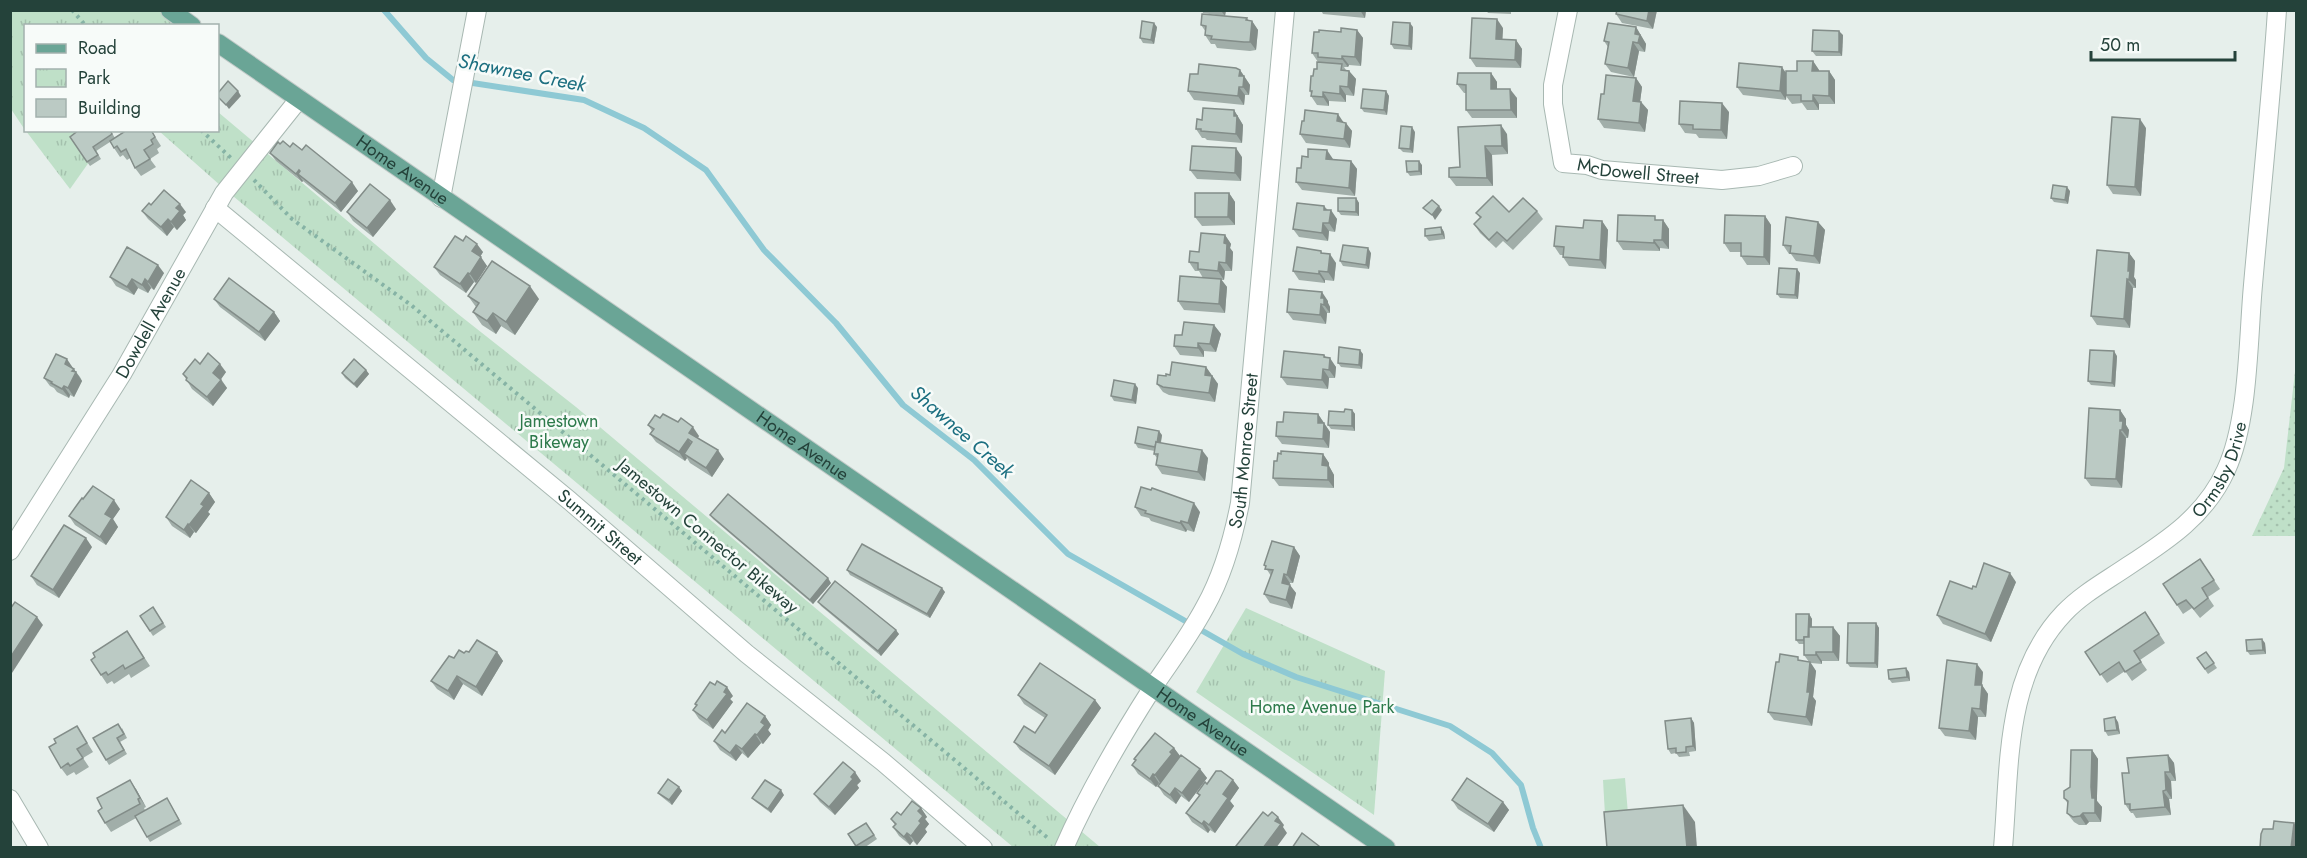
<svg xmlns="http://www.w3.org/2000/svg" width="2307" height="858" font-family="Jost,sans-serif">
<defs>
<pattern id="grass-dots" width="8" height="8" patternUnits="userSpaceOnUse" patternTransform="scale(1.5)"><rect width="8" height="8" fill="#bfe0c8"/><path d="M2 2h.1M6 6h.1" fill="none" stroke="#a4c1ad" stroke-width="1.8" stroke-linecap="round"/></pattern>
<pattern id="park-tufts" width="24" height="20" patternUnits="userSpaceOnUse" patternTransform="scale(1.5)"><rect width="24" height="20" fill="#bfe0c8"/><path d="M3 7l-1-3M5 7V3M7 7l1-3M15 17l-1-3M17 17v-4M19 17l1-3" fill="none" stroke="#a4c1ad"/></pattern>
</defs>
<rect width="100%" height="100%" fill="#e6efeb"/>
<!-- grass -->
<path fill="url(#grass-dots)" d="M 2296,363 L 2296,536 L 2252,536 L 2284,468 Z"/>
<!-- park -->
<g fill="url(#park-tufts)">
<path d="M 11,11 L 170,11 L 182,26 L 26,26 L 25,130 L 11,109 Z"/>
<path d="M 218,112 L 458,314 L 576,407 L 1100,847 L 1013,847 L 221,186 L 159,131 L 218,130 Z"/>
<path d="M 26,131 L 111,131 L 70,189 Z"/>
<path d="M 1246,608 L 1385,671 L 1374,815 L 1196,692 Z"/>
</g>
<!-- pitch -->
<path fill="#bfe0c8" d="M 1625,778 L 1628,814 L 1605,815 L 1603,780 Z"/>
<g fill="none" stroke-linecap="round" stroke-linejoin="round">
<!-- stream -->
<path stroke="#8ec9d4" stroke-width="6" d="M 384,10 L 426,58 L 453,80 L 584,100 L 644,128 L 706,170 L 764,250 L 836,323 L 903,405 L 974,460 L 1068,554 L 1243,654 L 1296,677 L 1450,726 L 1492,753 L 1521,785 L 1533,828 L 1541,848"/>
<defs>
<g id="minor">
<path id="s1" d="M 1568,10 L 1553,85 L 1553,104 L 1563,163 L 1587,165 L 1602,170 L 1722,180 L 1759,176 L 1793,166"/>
<path d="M 441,198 L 477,10"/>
<path id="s2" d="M 215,208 L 570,501 L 747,654 L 883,762 L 983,848"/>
<path id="s3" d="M 10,551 L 122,374 L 224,193 L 299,99"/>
<path d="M 10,799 L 39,848"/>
<path id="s4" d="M 1064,848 C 1088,793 1121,737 1153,687 C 1171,661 1190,635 1205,607 C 1223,575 1233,539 1240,503 L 1285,10"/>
<path id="s5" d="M 2003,848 C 2010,767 2004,676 2064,613 C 2082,594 2106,581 2128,566 C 2168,540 2206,515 2226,470 C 2249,421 2248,339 2253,285 C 2261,194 2271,102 2277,10"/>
</g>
<g id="major">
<path d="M 170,10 L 192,26"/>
<path id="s6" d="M 218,43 L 1386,848"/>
</g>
</defs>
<!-- minor casing -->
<use href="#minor" stroke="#a8b8b2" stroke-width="20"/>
<!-- major casing -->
<use href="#major" stroke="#c2cac8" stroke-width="20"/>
<!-- path -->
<g stroke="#86b3a5" stroke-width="4" stroke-dasharray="3 4.5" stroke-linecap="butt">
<path d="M 72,10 L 86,26"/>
<path d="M 201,130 L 231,158"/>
<path d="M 254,180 L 292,219 L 411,305 L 1049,839"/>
</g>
<!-- minor -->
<use href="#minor" stroke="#fff" stroke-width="18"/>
<!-- major -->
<use href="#major" stroke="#6aa596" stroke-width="18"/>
</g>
<!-- wall -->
<g fill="#a1aea9">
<path d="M 1202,10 L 1226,10 L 1225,16 L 1252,21 L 1258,30 L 1256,50 L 1250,51 L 1217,48 L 1215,44 L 1211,44 L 1205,35 L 1206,32 L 1201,25 L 1223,16 L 1203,13 Z"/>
<path d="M 1321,10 L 1366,10 L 1365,18 L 1323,14 Z"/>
<path d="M 1486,10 L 1511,10 L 1511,14 L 1488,13 Z"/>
<path d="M 1657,10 L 1653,29 L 1622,23 L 1616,14 Z"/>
<path d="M 1157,27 L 1154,44 L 1143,43 L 1140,38 Z"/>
<path d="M 1413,27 L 1412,50 L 1394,49 L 1391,44 Z"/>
<path d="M 1636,27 L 1646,44 L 1645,52 L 1639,51 L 1634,77 L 1611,72 L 1605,64 L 1608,47 L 1604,41 Z"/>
<path d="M 1503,28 L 1502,40 L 1516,40 L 1522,49 L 1521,68 L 1476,67 L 1470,58 Z"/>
<path d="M 1357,30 L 1363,38 L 1361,66 L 1349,65 L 1348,67 L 1344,67 L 1346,70 L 1349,71 L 1356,79 L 1354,96 L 1346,95 L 1346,102 L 1329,101 L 1329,106 L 1317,105 L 1311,96 L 1311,94 L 1310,91 L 1313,76 L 1317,69 L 1318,62 L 1312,53 L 1319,32 L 1341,32 Z"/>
<path d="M 1843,35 L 1842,56 L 1816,56 L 1812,51 Z"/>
<path d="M 1813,61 L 1819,70 L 1819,71 L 1829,71 L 1835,80 L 1835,104 L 1819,104 L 1819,110 L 1807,110 L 1802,103 L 1792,104 L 1786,96 L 1786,100 L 1743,95 L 1737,87 L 1786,72 L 1797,71 Z"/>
<path d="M 1240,70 L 1250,85 L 1249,95 L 1245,95 L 1244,105 L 1194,100 L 1188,91 L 1198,74 Z"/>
<path d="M 1491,73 L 1497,82 L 1497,89 L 1517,98 L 1517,118 L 1472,118 L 1466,110 L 1466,93 L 1464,93 L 1457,84 Z"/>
<path d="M 1636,78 L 1642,87 L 1640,102 L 1641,102 L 1648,110 L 1645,132 L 1604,128 L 1598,119 L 1604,94 Z"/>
<path d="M 1386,91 L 1389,96 L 1387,115 L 1364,112 L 1361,108 Z"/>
<path d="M 1234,110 L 1243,125 L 1242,143 L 1207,140 L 1205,138 L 1202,138 L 1196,129 L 1202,120 Z"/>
<path d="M 1729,112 L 1727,139 L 1699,138 L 1696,134 L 1685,133 L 1679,124 Z"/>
<path d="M 1344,122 L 1352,131 L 1350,148 L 1306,143 L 1300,134 Z"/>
<path d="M 1458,127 L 1507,134 L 1508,154 L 1492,155 L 1493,186 L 1456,186 L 1449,177 L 1460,167 Z"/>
<path d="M 2146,128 L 2141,196 L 2113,194 L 2107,185 Z"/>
<path d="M 110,130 L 115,138 L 151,130 L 161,146 L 157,149 L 159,153 L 150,159 L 156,167 L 141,176 L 135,168 L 130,158 L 127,160 L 123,155 L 120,157 L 110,142 L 96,151 L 101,159 L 90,166 L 70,137 Z"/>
<path d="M 1415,132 L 1413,153 L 1403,152 L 1399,148 Z"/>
<path d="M 290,147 L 358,191 L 341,212 L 303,181 L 302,182 L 276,161 L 270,153 Z"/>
<path d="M 1242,157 L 1241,181 L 1197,179 L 1190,170 Z"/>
<path d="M 1333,159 L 1333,160 L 1351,161 L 1357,169 L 1355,196 L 1302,190 L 1296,182 L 1301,168 Z"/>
<path d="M 1422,165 L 1422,175 L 1410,176 L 1407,172 Z"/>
<path d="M 2070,191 L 2068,204 L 2054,202 L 2051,198 Z"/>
<path d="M 1229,193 L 1235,202 L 1235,225 L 1202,226 L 1195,217 Z"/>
<path d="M 1356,198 L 1359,203 L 1359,216 L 1341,215 L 1338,211 Z"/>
<path d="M 151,205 L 186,212 L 183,215 L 186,220 L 177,230 L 174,227 L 167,236 L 148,219 L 142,211 Z"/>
<path d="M 1324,206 L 1337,219 L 1335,232 L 1329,231 L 1328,241 L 1299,237 L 1293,229 Z"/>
<path d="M 396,209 L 373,237 L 353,221 L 347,212 Z"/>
<path d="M 1537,211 L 1543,219 L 1513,250 L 1503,241 L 1496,248 L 1480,233 L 1474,224 L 1480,218 L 1476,213 Z"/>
<path d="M 1765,216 L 1771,225 L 1770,265 L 1747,265 L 1741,256 L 1741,252 L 1730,252 L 1724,243 Z"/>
<path d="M 1657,220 L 1663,220 L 1669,229 L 1669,249 L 1660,248 L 1660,251 L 1623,250 L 1617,241 Z"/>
<path d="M 1602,221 L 1608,230 L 1606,269 L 1569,266 L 1563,257 L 1563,255 L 1560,255 L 1554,246 L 1583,228 Z"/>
<path d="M 1818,222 L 1825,230 L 1820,264 L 1796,261 L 1791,254 L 1789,254 L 1783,245 Z"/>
<path d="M 1441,227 L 1444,232 L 1445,239 L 1429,241 L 1425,236 Z"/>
<path d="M 1225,235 L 1231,244 L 1230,248 L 1233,252 L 1232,271 L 1225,271 L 1224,280 L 1221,280 L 1227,287 L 1225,313 L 1184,310 L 1178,301 L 1203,278 L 1199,271 L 1195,271 L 1189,262 L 1199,252 Z"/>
<path d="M 463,241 L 483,252 L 480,257 L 487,266 L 476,283 L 474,282 L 466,293 L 440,275 L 434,267 Z"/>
<path d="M 1321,251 L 1323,254 L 1336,263 L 1334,281 L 1325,280 L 1325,283 L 1299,280 L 1293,271 Z"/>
<path d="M 1371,253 L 1369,269 L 1343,266 L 1340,261 Z"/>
<path d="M 2129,253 L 2135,261 L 2134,277 L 2136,280 L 2136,288 L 2133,288 L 2130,328 L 2097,325 L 2091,316 Z"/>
<path d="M 164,273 L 154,290 L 151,288 L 148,293 L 138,288 L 134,295 L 116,286 L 110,277 Z"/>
<path d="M 1800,273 L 1798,299 L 1780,298 L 1777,294 Z"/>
<path d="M 468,296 L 539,299 L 515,335 L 501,326 L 496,334 L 482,325 L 473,312 L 476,307 Z"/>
<path d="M 214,299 L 274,312 L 280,321 L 265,341 L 220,307 Z"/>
<path d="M 1328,301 L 1328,303 L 1330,307 L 1330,313 L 1327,313 L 1326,324 L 1293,320 L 1287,312 Z"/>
<path d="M 1214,325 L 1221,334 L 1216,352 L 1204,351 L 1204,357 L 1180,355 L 1174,346 L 1182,335 Z"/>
<path d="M 1363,354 L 1362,369 L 1341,367 L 1338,363 Z"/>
<path d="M 1324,355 L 1336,367 L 1335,378 L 1329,378 L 1328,389 L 1287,385 L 1281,377 Z"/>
<path d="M 2117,356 L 2115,387 L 2091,385 L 2088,381 Z"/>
<path d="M 200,364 L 226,372 L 221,379 L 227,388 L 213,406 L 192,389 L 183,374 Z"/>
<path d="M 1206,367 L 1218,384 L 1215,402 L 1169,395 L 1163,392 L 1157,384 L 1166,376 Z"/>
<path d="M 73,368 L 80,377 L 82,381 L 74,397 L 70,395 L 69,398 L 57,392 L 54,388 L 50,386 L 44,378 Z"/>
<path d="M 366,370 L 369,374 L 357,388 L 345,378 L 342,373 Z"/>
<path d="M 1138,388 L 1136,404 L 1114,401 L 1111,396 Z"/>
<path d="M 1352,410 L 1355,414 L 1355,431 L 1331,429 L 1328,425 L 1344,412 Z"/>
<path d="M 2120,410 L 2126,419 L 2126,425 L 2129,430 L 2128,438 L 2126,438 L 2122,488 L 2091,486 L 2085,478 Z"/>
<path d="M 1318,414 L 1330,432 L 1329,448 L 1282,444 L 1276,436 L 1283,422 Z"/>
<path d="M 660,418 L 699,436 L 698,438 L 724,459 L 712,477 L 690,463 L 687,458 L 685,461 L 656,442 L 650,434 L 652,431 L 648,425 Z"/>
<path d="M 1162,435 L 1161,443 L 1208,458 L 1205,481 L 1162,474 L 1156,465 L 1157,458 L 1154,454 L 1155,451 L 1138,448 L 1135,443 Z"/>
<path d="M 1323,454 L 1329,463 L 1329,466 L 1334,475 L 1334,488 L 1279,486 L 1273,478 L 1277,461 Z"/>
<path d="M 209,493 L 215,502 L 208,512 L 210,514 L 196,533 L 194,532 L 190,538 L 172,526 L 166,517 Z"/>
<path d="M 83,499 L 120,509 L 113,519 L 118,527 L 106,545 L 75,525 L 69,516 Z"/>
<path d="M 1135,507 L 1200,512 L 1194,532 L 1187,530 L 1186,532 L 1151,521 L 1149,518 L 1141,516 Z"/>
<path d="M 710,515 L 831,583 L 813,604 L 713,519 Z"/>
<path d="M 92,547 L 59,598 L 37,585 L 31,576 Z"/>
<path d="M 1294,547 L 1300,556 L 1293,583 L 1290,583 L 1289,585 L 1296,593 L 1292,609 L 1270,603 L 1264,594 L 1271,576 L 1264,565 Z"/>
<path d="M 2200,559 L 2220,589 L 2208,597 L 2214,606 L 2200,618 L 2192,608 L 2183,614 L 2163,584 Z"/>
<path d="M 847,570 L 945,592 L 930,618 L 850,575 Z"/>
<path d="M 2016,582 L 1991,642 L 1943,624 L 1937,615 L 1972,589 L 1976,587 Z"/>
<path d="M 818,602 L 899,634 L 881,656 L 821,606 Z"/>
<path d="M 153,607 L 166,627 L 153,636 L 140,616 Z"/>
<path d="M 2145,612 L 2165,643 L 2140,660 L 2147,670 L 2132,681 L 2125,671 L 2107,683 L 2085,652 Z"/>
<path d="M 1809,614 L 1812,619 L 1812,627 L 1833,627 L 1840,636 L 1839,661 L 1822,661 L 1822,664 L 1811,663 L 1816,671 L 1813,697 L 1816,701 L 1812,726 L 1774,720 L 1768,712 L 1809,662 L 1804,655 L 1804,644 L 1799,644 L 1796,640 Z"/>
<path d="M 1876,623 L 1879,628 L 1878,668 L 1850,667 L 1847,663 Z"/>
<path d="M 127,631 L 150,666 L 131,678 L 129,674 L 114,684 L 112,681 L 107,684 L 101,675 Z"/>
<path d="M 2265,643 L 2266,654 L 2250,655 L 2247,651 Z"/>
<path d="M 469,652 L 497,652 L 503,661 L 482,696 L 463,684 L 454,700 L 437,689 L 431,681 L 464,653 Z"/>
<path d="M 2206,652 L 2217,668 L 2208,674 L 2197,658 Z"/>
<path d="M 1909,672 L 1910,681 L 1892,683 L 1889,679 Z"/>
<path d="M 1983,672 L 1982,685 L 1988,694 L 1986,717 L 1978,717 L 1976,740 L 1945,736 L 1939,728 Z"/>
<path d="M 1018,695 L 1095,700 L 1101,708 L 1055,775 L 1020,750 L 1014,742 L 1035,733 L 1045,718 L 1024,704 Z"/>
<path d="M 733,696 L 730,699 L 733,702 L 713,729 L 699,719 L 693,710 L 696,705 L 695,704 Z"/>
<path d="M 765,716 L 771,725 L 768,730 L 771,734 L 763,744 L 761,743 L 748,758 L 742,753 L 736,761 L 720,750 L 714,741 L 725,733 Z"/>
<path d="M 1691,718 L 1694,723 L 1696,751 L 1689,752 L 1690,756 L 1679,757 L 1676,753 L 1671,754 L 1668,749 Z"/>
<path d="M 2118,722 L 2120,734 L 2108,736 L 2105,731 Z"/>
<path d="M 77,726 L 93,752 L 83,758 L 89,767 L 76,775 L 74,772 L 67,776 L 61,768 L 56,743 Z"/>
<path d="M 122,728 L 127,738 L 120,742 L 127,754 L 109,765 L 106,760 Z"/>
<path d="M 1174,748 L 1180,756 L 1177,761 L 1200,769 L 1207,778 L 1189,802 L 1181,796 L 1176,804 L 1164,795 L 1158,786 L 1160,783 L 1156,787 L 1138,774 L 1132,765 L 1135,761 L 1134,759 Z"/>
<path d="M 2092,750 L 2098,759 L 2097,796 L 2097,801 L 2102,807 L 2101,822 L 2089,822 L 2086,825 L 2079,825 L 2074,822 L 2067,813 L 2068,804 L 2064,798 Z"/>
<path d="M 2168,755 L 2174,763 L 2176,781 L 2171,781 L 2172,799 L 2169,799 L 2171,815 L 2136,818 L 2133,813 L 2131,813 L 2125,804 L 2129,773 Z"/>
<path d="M 1233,780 L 1239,788 L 1230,801 L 1234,806 L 1215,833 L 1210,830 L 1208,833 L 1192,822 L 1186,813 L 1199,796 L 1197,793 L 1207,784 Z"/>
<path d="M 861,781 L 857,785 L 859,788 L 835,815 L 820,802 L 814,794 Z"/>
<path d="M 679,787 L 682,791 L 672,805 L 662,797 L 658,793 Z"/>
<path d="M 136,789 L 146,807 L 144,808 L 145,810 L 170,803 L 182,824 L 150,842 L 136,818 L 111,832 L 105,823 L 102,808 Z"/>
<path d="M 784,795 L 771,813 L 756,802 L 752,798 Z"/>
<path d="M 1452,800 L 1503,802 L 1509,810 L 1494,832 L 1458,809 Z"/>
<path d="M 921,808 L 927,817 L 925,819 L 929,824 L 925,829 L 927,832 L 917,845 L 913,841 L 910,845 L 899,836 L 893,827 L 895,825 L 891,819 Z"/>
<path d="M 866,823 L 877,839 L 864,848 L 856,848 L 848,834 Z"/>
</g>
<!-- shaded-wall -->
<g fill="#838d89">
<path d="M 1222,10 L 1226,10 L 1225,16 L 1222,12 Z"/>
<path d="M 1360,10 L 1366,10 L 1365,18 Z"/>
<path d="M 1649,10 L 1657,10 L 1653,29 L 1647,21 Z"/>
<path d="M 1247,18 L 1252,26 L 1252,21 L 1258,30 L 1256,50 L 1250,42 Z"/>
<path d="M 1497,19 L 1503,28 L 1502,48 L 1496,39 Z"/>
<path d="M 1154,23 L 1157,27 L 1154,44 L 1151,40 Z"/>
<path d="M 1410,23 L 1413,27 L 1412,50 L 1409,46 Z"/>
<path d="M 1636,27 L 1646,44 L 1645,52 L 1638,43 L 1635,34 Z"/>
<path d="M 1357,30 L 1363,38 L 1361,66 L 1355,57 Z"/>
<path d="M 1839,31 L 1843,35 L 1842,56 L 1839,52 Z"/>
<path d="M 1516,40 L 1522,49 L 1521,68 L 1515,60 Z"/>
<path d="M 1633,42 L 1639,51 L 1634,77 L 1628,68 Z"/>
<path d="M 1342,56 L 1349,65 L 1348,67 L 1342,59 Z"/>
<path d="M 1813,61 L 1819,70 L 1819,80 L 1812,71 Z"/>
<path d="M 1782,67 L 1788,76 L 1786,100 L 1780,91 Z"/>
<path d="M 1240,70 L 1250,85 L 1249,95 L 1243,87 L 1239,76 Z"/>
<path d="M 1349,71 L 1356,79 L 1354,96 L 1348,87 Z"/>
<path d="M 1829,71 L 1835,80 L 1835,104 L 1829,96 Z"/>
<path d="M 1491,73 L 1497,82 L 1497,98 L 1491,89 Z"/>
<path d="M 1636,78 L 1642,87 L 1639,110 L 1633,101 Z"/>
<path d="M 1340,86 L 1346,95 L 1346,102 L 1340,94 Z"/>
<path d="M 1239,87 L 1245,95 L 1244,105 L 1238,96 Z"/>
<path d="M 1510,89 L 1517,98 L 1517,118 L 1511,110 Z"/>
<path d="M 238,91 L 241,96 L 229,109 L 226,105 Z"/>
<path d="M 1386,91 L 1389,96 L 1387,115 L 1384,110 Z"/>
<path d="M 1323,92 L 1329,101 L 1329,106 L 1323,97 Z"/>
<path d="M 1813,95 L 1819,104 L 1819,110 L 1813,101 Z"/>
<path d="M 1641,102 L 1648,110 L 1645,132 L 1639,123 Z"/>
<path d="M 1722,103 L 1729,112 L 1727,139 L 1721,130 Z"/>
<path d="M 1234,110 L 1243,125 L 1242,143 L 1236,134 L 1234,116 Z"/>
<path d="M 1338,114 L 1344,123 L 1337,121 Z"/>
<path d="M 2140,119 L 2146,128 L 2141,196 L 2135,187 Z"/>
<path d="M 1346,123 L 1352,131 L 1350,148 L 1344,139 Z"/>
<path d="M 1501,125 L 1507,134 L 1508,154 L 1502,146 Z"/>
<path d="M 1412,127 L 1415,132 L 1413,153 L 1410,149 Z"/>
<path d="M 1485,146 L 1492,155 L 1493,186 L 1487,178 Z"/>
<path d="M 1236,148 L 1242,157 L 1241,181 L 1235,173 Z"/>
<path d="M 1327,150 L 1333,159 L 1332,168 L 1326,159 Z"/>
<path d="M 1351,161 L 1357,169 L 1355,196 L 1349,188 Z"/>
<path d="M 1419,161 L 1422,165 L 1422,175 L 1419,171 Z"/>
<path d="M 299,170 L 305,179 L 298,174 L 303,181 L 302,182 L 296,174 Z"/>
<path d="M 352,182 L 358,191 L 341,212 L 335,203 Z"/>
<path d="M 2067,187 L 2070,191 L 2068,204 L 2065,200 Z"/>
<path d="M 1229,193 L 1235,202 L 1235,225 L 1228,217 Z"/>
<path d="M 1356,198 L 1359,203 L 1359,216 L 1356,212 Z"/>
<path d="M 390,200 L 396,209 L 373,237 L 367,228 Z"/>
<path d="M 180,204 L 186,212 L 183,215 L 186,220 L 177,230 L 171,222 L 176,208 Z"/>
<path d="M 1324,206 L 1330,215 L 1331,210 L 1337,219 L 1335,232 L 1329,223 L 1324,210 Z"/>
<path d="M 1439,206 L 1442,210 L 1435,220 L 1432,215 Z"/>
<path d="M 1765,216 L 1771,225 L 1770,265 L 1764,257 Z"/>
<path d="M 168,219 L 174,227 L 167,236 L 161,227 Z"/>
<path d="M 1663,220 L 1669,229 L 1669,249 L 1662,240 Z"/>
<path d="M 1602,221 L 1608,230 L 1606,269 L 1600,260 Z"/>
<path d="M 1818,222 L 1825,230 L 1820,264 L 1814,256 Z"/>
<path d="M 1323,223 L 1329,231 L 1328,241 L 1322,233 Z"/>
<path d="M 1441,227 L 1444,232 L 1445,239 L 1442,234 Z"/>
<path d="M 1225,235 L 1231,244 L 1230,248 L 1233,252 L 1232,271 L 1226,263 L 1224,243 Z"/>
<path d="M 1654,240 L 1660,248 L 1660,251 L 1654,243 Z"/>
<path d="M 477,244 L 483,252 L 478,260 L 472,251 Z"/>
<path d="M 1368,248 L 1371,253 L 1369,269 L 1366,265 Z"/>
<path d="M 2129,253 L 2135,261 L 2134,277 L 2136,280 L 2136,288 L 2129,280 L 2128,271 Z"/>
<path d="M 1330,254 L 1336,263 L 1334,281 L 1328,272 Z"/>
<path d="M 481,257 L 487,266 L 476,283 L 470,274 Z"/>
<path d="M 1219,262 L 1225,271 L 1224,280 L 1218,271 Z"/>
<path d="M 158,265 L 164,273 L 154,290 L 148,282 Z"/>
<path d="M 1797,269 L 1800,273 L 1798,299 L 1795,295 Z"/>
<path d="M 1319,271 L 1325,280 L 1325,283 L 1319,274 Z"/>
<path d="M 468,273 L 474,282 L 466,293 L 460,284 Z"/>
<path d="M 132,279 L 138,288 L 134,295 L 127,287 Z"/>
<path d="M 145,279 L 151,288 L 148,293 L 142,285 Z"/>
<path d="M 1221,279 L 1227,287 L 1225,313 L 1219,304 Z"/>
<path d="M 2127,279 L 2133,288 L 2130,328 L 2124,319 Z"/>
<path d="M 530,286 L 539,299 L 515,335 L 506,322 Z"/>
<path d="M 1322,292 L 1328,301 L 1328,303 L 1330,307 L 1330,313 L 1324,305 L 1321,298 Z"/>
<path d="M 1321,304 L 1327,313 L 1326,324 L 1320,315 Z"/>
<path d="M 274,312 L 280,321 L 265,341 L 259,332 Z"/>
<path d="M 493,313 L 501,326 L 496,334 L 487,321 Z"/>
<path d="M 1214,325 L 1221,334 L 1216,352 L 1210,344 Z"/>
<path d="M 1198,343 L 1204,351 L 1204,357 L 1198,348 Z"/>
<path d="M 1360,350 L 1363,354 L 1362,369 L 1359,365 Z"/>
<path d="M 2114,351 L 2117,356 L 2115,387 L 2112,383 Z"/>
<path d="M 1324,355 L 1330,364 L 1330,358 L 1336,367 L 1335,378 L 1329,370 L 1324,357 Z"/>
<path d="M 67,359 L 73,368 L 65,364 Z"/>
<path d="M 220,364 L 226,372 L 219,382 L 213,373 Z"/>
<path d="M 1206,367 L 1218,384 L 1215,402 L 1209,393 L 1205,375 Z"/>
<path d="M 74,369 L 82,381 L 74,397 L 68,388 Z"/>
<path d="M 1323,369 L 1329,378 L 1328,389 L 1322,380 Z"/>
<path d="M 366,370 L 369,374 L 357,388 L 354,384 Z"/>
<path d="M 221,380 L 227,388 L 213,406 L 207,397 Z"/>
<path d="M 1135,384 L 1138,388 L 1136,404 L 1132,400 Z"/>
<path d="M 64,386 L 70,395 L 69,398 L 62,389 Z"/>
<path d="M 1352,410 L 1355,414 L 1355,431 L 1352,426 Z"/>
<path d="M 2120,410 L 2126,419 L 2126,425 L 2129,430 L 2128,438 L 2122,430 L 2120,421 Z"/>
<path d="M 1318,414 L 1330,432 L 1329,448 L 1323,439 L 1318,423 Z"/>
<path d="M 693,427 L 699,436 L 695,441 L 689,433 Z"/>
<path d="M 2120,430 L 2126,438 L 2122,488 L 2116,479 Z"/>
<path d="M 1159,431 L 1162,435 L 1159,451 L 1156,447 Z"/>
<path d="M 688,439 L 694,448 L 684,454 L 687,458 L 685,461 L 679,452 Z"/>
<path d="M 718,450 L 724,459 L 712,477 L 706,468 Z"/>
<path d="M 1202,450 L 1208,458 L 1205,481 L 1198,472 Z"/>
<path d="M 1323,454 L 1329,463 L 1329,466 L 1334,475 L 1334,488 L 1328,480 L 1322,465 Z"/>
<path d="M 209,493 L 215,502 L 208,512 L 210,514 L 196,533 L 189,525 L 201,504 Z"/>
<path d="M 114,500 L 120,509 L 113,519 L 118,527 L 106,545 L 100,537 L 105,514 Z"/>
<path d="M 1194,503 L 1200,512 L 1194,532 L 1188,523 Z"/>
<path d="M 1181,521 L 1187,530 L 1186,532 L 1180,523 Z"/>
<path d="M 188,524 L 194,532 L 190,538 L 184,530 Z"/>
<path d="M 86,538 L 92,547 L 59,598 L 53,590 Z"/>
<path d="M 1294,547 L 1300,556 L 1293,583 L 1287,575 Z"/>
<path d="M 2010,573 L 2016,582 L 1991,642 L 1985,634 Z"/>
<path d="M 1284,574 L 1290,583 L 1288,591 L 1282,583 Z"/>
<path d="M 828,578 L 831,583 L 813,604 L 810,600 Z"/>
<path d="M 1290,585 L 1296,593 L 1292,609 L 1286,600 Z"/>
<path d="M 942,588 L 945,592 L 930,618 L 927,614 Z"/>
<path d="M 1809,614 L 1812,619 L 1811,645 L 1808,640 Z"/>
<path d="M 37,617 L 43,625 L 12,673 L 10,670 L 10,658 Z"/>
<path d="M 1876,623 L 1879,628 L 1878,668 L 1875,663 Z"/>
<path d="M 1833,627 L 1840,636 L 1839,661 L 1833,652 Z"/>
<path d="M 896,630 L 899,634 L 881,656 L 878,651 Z"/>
<path d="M 2262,639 L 2265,643 L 2266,654 L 2263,650 Z"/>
<path d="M 497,652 L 503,661 L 482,696 L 476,687 Z"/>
<path d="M 1816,652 L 1822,661 L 1822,664 L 1816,655 Z"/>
<path d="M 1810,662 L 1816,671 L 1813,697 L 1816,701 L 1812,726 L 1806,717 L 1807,692 Z"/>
<path d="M 1977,664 L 1983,672 L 1981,693 L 1975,685 Z"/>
<path d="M 1906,668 L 1909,672 L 1910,681 L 1907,677 Z"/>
<path d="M 457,676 L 463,684 L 454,700 L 448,691 Z"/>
<path d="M 1982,685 L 1988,694 L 1986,717 L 1980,709 Z"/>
<path d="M 727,687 L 733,696 L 730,699 L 733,702 L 713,729 L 707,720 Z"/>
<path d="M 1095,700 L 1101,708 L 1055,775 L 1049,766 Z"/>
<path d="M 1972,708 L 1978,717 L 1976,740 L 1969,731 Z"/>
<path d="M 765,716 L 771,725 L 768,730 L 771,734 L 763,744 L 757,735 L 761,722 Z"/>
<path d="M 2115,717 L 2118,722 L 2120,734 L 2117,730 Z"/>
<path d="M 1691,718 L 1694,723 L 1696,751 L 1693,746 Z"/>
<path d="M 755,734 L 761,743 L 748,758 L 742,749 Z"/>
<path d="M 736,745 L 742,753 L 736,761 L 730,753 Z"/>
<path d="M 1174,748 L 1180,756 L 1177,760 L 1178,762 L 1161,784 L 1155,775 Z"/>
<path d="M 2092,750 L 2098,759 L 2097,796 L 2097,801 L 2102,807 L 2101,822 L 2095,813 L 2092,798 L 2091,787 Z"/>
<path d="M 2168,755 L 2174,763 L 2176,781 L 2170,772 Z"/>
<path d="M 1200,769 L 1207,778 L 1189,802 L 1182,793 Z"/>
<path d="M 855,772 L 861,781 L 857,785 L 859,788 L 835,815 L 829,807 Z"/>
<path d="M 2165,772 L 2171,781 L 2172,799 L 2166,790 Z"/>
<path d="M 1153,774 L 1159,783 L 1156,787 L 1150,779 Z"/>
<path d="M 130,780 L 136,789 L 146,807 L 140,798 Z"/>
<path d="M 1233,780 L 1239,788 L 1230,801 L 1234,806 L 1215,833 L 1209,825 L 1223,794 Z"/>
<path d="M 679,787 L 682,791 L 672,805 L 669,800 Z"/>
<path d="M 1175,788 L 1181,796 L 1176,804 L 1170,795 Z"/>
<path d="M 781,790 L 784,795 L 771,813 L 768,809 Z"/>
<path d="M 2163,791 L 2169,799 L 2171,815 L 2165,807 Z"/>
<path d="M 1503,802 L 1509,810 L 1494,832 L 1488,824 Z"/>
<path d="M 1683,805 L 1695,822 L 1697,848 L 1687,848 Z"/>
<path d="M 921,808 L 927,817 L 925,819 L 929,824 L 925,829 L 927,832 L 917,845 L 911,836 L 919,821 L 918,811 Z"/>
<path d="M 2083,813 L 2089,822 L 2086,825 L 2080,816 Z"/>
<path d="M 1278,817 L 1284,825 L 1283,827 L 1287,833 L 1276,848 L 1263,848 L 1275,821 Z"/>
<path d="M 1204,821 L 1210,830 L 1208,833 L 1202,824 Z"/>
<path d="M 2294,823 L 2296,826 L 2296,848 L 2291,848 Z"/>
<path d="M 907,833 L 913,841 L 910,845 L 904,837 Z"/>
</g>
<!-- building -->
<g fill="#bbcac4" stroke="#838d89" stroke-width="1.5">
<path d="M 1617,10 L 1649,10 L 1647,21 L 1616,14 Z"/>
<path d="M 1202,14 L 1247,18 L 1246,20 L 1252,21 L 1250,42 L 1244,42 L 1211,39 L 1212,36 L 1205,35 L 1206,26 L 1201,25 Z"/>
<path d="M 1472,18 L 1497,19 L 1496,39 L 1516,40 L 1515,60 L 1470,58 Z"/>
<path d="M 1142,21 L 1154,23 L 1151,40 L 1140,38 Z"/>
<path d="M 1393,22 L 1410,23 L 1409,46 L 1391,44 Z"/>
<path d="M 1608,23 L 1636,27 L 1635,34 L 1640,35 L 1638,43 L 1633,42 L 1628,68 L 1605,64 L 1609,42 L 1604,41 Z"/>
<path d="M 1341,28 L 1357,30 L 1355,57 L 1342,56 L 1342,59 L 1318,57 L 1318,53 L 1312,53 L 1314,32 L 1319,32 L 1319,30 L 1341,32 Z"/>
<path d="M 1813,30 L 1839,31 L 1839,52 L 1812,51 Z"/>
<path d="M 1797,61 L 1813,61 L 1812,71 L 1829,71 L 1829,96 L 1813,95 L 1813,101 L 1801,101 L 1801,95 L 1786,95 L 1786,71 L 1797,71 Z"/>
<path d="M 1317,62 L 1342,64 L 1341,70 L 1349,71 L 1348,87 L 1340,86 L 1340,94 L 1323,92 L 1323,97 L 1311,96 L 1312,91 L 1310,91 L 1311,76 L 1313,76 L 1314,69 L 1317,69 Z"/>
<path d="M 1739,63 L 1782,67 L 1780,91 L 1737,87 Z"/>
<path d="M 1199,64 L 1236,68 L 1240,70 L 1239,76 L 1244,76 L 1243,87 L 1239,87 L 1238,96 L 1188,91 L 1190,74 L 1198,74 Z"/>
<path d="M 1458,73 L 1491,73 L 1491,89 L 1510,89 L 1511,110 L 1466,110 L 1466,85 L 1457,84 Z"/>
<path d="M 1606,75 L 1636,78 L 1633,101 L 1641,102 L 1639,123 L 1598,119 L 1601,94 L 1604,94 Z"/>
<path d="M 228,81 L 238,91 L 226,105 L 218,97 L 218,93 Z"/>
<path d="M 1363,89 L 1386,91 L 1384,110 L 1361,108 Z"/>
<path d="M 1680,101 L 1722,103 L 1721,130 L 1693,129 L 1693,125 L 1679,124 Z"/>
<path d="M 1203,108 L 1234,110 L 1234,116 L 1237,116 L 1236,134 L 1201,131 L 1201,129 L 1196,129 L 1197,119 L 1202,120 Z"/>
<path d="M 1305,110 L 1338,114 L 1337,121 L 1346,123 L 1344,139 L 1300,134 L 1302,121 L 1304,121 Z"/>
<path d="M 2112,117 L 2140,119 L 2135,187 L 2107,185 Z"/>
<path d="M 1501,125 L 1502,146 L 1485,146 L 1487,178 L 1449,177 L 1449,168 L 1460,167 L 1458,127 Z"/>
<path d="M 1401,126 L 1412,127 L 1410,149 L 1399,148 Z"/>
<path d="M 79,130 L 110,130 L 112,134 L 93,147 L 98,155 L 87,162 L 70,137 Z"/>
<path d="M 123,130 L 151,130 L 155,137 L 151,140 L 153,144 L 144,150 L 150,159 L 135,168 L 126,149 L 121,152 L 117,146 L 114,148 L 110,141 L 124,132 Z"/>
<path d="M 283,141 L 290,147 L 293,143 L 302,150 L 306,145 L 352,182 L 335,203 L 298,174 L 300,171 L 299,170 L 296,174 L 270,153 L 278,142 L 280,144 Z"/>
<path d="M 1192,146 L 1236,148 L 1235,173 L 1190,170 Z"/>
<path d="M 1308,149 L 1327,150 L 1326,159 L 1351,161 L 1349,188 L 1296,182 L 1297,168 L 1301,168 L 1302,156 L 1308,157 Z"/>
<path d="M 1406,161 L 1419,161 L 1419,171 L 1407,172 Z"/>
<path d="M 370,184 L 390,200 L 367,228 L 347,212 Z"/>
<path d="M 2053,185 L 2067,187 L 2065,200 L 2051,198 Z"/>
<path d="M 164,190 L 180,204 L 176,208 L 180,211 L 171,222 L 168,219 L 161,227 L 142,211 L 149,203 L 151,205 Z"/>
<path d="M 1195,193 L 1229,193 L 1228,217 L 1195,217 Z"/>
<path d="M 1493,196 L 1509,212 L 1523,198 L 1537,211 L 1507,241 L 1497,232 L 1489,240 L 1474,224 L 1481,217 L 1476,213 Z"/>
<path d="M 1338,198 L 1356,198 L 1356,212 L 1338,211 Z"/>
<path d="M 1432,200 L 1439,206 L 1432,215 L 1423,208 Z"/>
<path d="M 1297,203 L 1324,206 L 1324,210 L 1331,210 L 1329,223 L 1323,223 L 1322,233 L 1293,229 Z"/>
<path d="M 1618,215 L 1655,216 L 1655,220 L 1663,220 L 1662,240 L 1654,240 L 1654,243 L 1617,241 Z"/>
<path d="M 1725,215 L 1765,216 L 1764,257 L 1741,256 L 1741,243 L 1724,243 Z"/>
<path d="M 1786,217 L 1818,222 L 1814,256 L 1790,253 L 1791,246 L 1783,245 Z"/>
<path d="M 1584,220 L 1602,221 L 1600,260 L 1563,257 L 1564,247 L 1554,246 L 1556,226 L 1583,228 Z"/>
<path d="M 1441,227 L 1442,234 L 1425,236 L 1425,229 Z"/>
<path d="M 1201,233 L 1225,235 L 1224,243 L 1227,244 L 1226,263 L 1219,262 L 1218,271 L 1198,269 L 1198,263 L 1189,262 L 1190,251 L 1199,252 Z"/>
<path d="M 455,236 L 463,241 L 466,236 L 477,244 L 472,251 L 481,257 L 470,274 L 468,273 L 460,284 L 434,267 Z"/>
<path d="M 1343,245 L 1368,248 L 1366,265 L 1340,261 Z"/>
<path d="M 127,247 L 158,265 L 148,282 L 145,279 L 142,285 L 132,279 L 127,287 L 110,277 Z"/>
<path d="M 1297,247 L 1321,251 L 1321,253 L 1330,254 L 1328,272 L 1319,271 L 1319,274 L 1293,271 Z"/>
<path d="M 2097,250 L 2129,253 L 2128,271 L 2130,271 L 2129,280 L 2127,279 L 2124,319 L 2091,316 Z"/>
<path d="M 492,261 L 530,286 L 506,322 L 493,313 L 487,321 L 473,312 L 479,303 L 468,296 Z"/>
<path d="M 1779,268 L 1797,269 L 1795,295 L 1777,294 Z"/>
<path d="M 1180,276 L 1221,279 L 1219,304 L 1178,301 Z"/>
<path d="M 229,278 L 274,312 L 259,332 L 214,299 Z"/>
<path d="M 1289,289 L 1322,292 L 1321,298 L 1324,298 L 1324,305 L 1321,304 L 1320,315 L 1287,312 Z"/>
<path d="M 1184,322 L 1214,325 L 1210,344 L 1198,343 L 1198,348 L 1174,346 L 1175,335 L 1182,335 Z"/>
<path d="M 1339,347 L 1360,350 L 1359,365 L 1338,363 Z"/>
<path d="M 2090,350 L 2114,351 L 2112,383 L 2088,381 Z"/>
<path d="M 1284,351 L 1324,355 L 1324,357 L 1330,358 L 1329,370 L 1323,369 L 1322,380 L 1281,377 Z"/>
<path d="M 208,353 L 220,364 L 213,373 L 221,380 L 207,397 L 186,380 L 187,378 L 183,374 L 195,359 L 200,364 Z"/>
<path d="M 56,354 L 67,359 L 65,364 L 74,369 L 72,371 L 76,372 L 68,388 L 64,386 L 62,389 L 51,383 L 52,382 L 44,378 Z"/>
<path d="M 354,359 L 366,370 L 354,384 L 342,373 Z"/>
<path d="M 1172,362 L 1206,367 L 1205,375 L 1212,376 L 1209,393 L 1163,387 L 1157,384 L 1158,375 L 1166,376 L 1166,374 L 1170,375 Z"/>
<path d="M 1114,380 L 1135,384 L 1132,400 L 1111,396 Z"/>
<path d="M 2089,408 L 2120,410 L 2120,421 L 2123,421 L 2122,430 L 2120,430 L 2116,479 L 2085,478 Z"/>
<path d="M 1345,409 L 1352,410 L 1352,426 L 1328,425 L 1329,411 L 1344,412 Z"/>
<path d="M 1284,412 L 1318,414 L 1318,423 L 1324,423 L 1323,439 L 1276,436 L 1277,422 L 1283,422 Z"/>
<path d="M 663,414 L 678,422 L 681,418 L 693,427 L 689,433 L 718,450 L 706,468 L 684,454 L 692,442 L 688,439 L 679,452 L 650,434 L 654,429 L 648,425 L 655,415 L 660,418 Z"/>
<path d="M 1138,427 L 1159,431 L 1157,443 L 1156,442 L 1155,447 L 1135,443 Z"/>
<path d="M 1156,442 L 1202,450 L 1198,472 L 1156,465 L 1158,454 L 1154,454 Z"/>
<path d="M 1281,451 L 1323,454 L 1322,465 L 1328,466 L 1328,480 L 1273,478 L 1274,461 L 1277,461 L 1278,453 L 1281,454 Z"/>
<path d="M 191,480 L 209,493 L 201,504 L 204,506 L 189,525 L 188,524 L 184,530 L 166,517 Z"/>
<path d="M 93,486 L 114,500 L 105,514 L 112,518 L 100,537 L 69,516 L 82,498 L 83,499 Z"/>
<path d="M 1141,487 L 1151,490 L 1152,488 L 1194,503 L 1188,523 L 1181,521 L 1180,523 L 1145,513 L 1146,511 L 1135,507 Z"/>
<path d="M 728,494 L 828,578 L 810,600 L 710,515 Z"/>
<path d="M 64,525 L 86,538 L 53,590 L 31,576 Z"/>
<path d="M 1272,541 L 1294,547 L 1287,575 L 1284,574 L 1282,583 L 1290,585 L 1286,600 L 1264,594 L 1273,570 L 1265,569 L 1266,566 L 1264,565 Z"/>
<path d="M 862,544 L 942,588 L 927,614 L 847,570 Z"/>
<path d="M 2200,559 L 2214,580 L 2202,588 L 2208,598 L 2194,609 L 2186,600 L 2177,605 L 2163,584 Z"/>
<path d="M 1984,563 L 2010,573 L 1985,634 L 1937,615 L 1950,581 L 1972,589 L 1973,586 L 1976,587 Z"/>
<path d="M 835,581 L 896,630 L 878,651 L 818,602 Z"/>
<path d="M 15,602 L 37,617 L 10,658 L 10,609 Z"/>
<path d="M 153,607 L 163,623 L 150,631 L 140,616 Z"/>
<path d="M 2145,612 L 2159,634 L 2134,651 L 2141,662 L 2125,672 L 2119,662 L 2100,675 L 2085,652 Z"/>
<path d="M 1796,614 L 1809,614 L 1808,637 L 1804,637 L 1804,640 L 1796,640 Z"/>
<path d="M 1848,623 L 1876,623 L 1875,663 L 1847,663 Z"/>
<path d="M 1809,627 L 1833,627 L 1833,652 L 1816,652 L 1816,655 L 1804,655 L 1804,637 L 1809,637 Z"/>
<path d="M 127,631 L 144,658 L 125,669 L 123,665 L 108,675 L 106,672 L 101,675 L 91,660 L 95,657 L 93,653 Z"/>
<path d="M 2262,639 L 2263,650 L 2247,651 L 2246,640 Z"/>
<path d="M 477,640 L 497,652 L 476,687 L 457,676 L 448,691 L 431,681 L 449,656 L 454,658 L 459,650 L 464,653 L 466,651 L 469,652 Z"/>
<path d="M 2206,652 L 2214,663 L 2205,669 L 2197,658 Z"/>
<path d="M 1780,654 L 1798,657 L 1798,660 L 1810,662 L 1807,692 L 1810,692 L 1806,717 L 1768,712 L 1776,662 L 1779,662 Z"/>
<path d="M 1947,660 L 1977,664 L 1975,685 L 1982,685 L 1980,709 L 1972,708 L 1969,731 L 1939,728 Z"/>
<path d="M 1040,663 L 1095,700 L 1049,766 L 1014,742 L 1024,726 L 1035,733 L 1047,715 L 1018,695 Z"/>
<path d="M 1906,668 L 1907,677 L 1889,679 L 1888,670 Z"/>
<path d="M 717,681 L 727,687 L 724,692 L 727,694 L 707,720 L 693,710 L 697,705 L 695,704 L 710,682 L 715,685 Z"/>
<path d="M 747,703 L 765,716 L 761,722 L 765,725 L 757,735 L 755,734 L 742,749 L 736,745 L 730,753 L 714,741 L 722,730 L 725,733 Z"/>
<path d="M 2115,717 L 2117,730 L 2105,731 L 2104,719 Z"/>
<path d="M 1691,718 L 1693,746 L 1686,747 L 1686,752 L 1676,753 L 1676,748 L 1668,749 L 1665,721 Z"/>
<path d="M 118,724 L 124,734 L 117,738 L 124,750 L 106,760 L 93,738 Z"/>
<path d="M 77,726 L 87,743 L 77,749 L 83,758 L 70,766 L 68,763 L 61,768 L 49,747 L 56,743 L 54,739 Z"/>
<path d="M 1155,733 L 1174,748 L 1170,752 L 1172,754 L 1155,775 L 1153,774 L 1150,779 L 1132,765 L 1136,760 L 1134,759 Z"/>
<path d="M 2071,750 L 2092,750 L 2091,787 L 2092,798 L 2095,798 L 2095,813 L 2083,813 L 2080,816 L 2073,817 L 2067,813 L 2068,801 L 2064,798 L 2064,791 L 2070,787 Z"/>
<path d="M 1181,755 L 1200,769 L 1182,793 L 1175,788 L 1170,795 L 1158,786 Z"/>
<path d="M 2168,755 L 2170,772 L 2165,772 L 2166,790 L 2163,791 L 2165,807 L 2130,810 L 2130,804 L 2125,804 L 2122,773 L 2129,773 L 2127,758 Z"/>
<path d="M 843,762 L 855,772 L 851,777 L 853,779 L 829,807 L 814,794 Z"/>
<path d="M 1216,771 L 1221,771 L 1233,780 L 1223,794 L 1228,798 L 1209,825 L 1204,821 L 1202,824 L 1186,813 L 1200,795 L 1197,793 L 1205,782 L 1207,784 Z"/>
<path d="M 1467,778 L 1503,802 L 1488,824 L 1452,800 Z"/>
<path d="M 668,779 L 679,787 L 669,800 L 658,793 Z"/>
<path d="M 130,780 L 140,798 L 138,799 L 140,804 L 105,823 L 98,811 L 102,808 L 97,798 Z"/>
<path d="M 765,780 L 781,790 L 768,809 L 752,798 Z"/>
<path d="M 167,798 L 179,820 L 147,837 L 135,816 Z"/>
<path d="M 912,801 L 921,808 L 918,811 L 923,816 L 919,821 L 921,823 L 911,836 L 907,833 L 904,837 L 893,827 L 896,824 L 891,819 L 897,812 L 901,815 Z"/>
<path d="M 1683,805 L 1687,848 L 1607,848 L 1604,812 Z"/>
<path d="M 1263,812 L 1268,816 L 1272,812 L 1278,817 L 1275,821 L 1281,824 L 1263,848 L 1238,848 L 1236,846 Z"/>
<path d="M 2274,821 L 2294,823 L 2291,848 L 2260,848 L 2261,834 L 2263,829 L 2273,829 Z"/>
<path d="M 866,823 L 874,835 L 856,846 L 848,834 Z"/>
<path d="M 1302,833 L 1319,846 L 1317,848 L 1292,848 Z"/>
</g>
<g text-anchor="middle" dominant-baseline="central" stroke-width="5" stroke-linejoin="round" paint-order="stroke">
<!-- street labels -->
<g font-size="18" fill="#24423a" stroke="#f7fbf9">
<text stroke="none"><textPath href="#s6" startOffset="224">Home Avenue</textPath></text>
<text stroke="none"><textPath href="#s1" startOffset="231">McDowell Street</textPath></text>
<text stroke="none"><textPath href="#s3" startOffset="268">Dowdell Avenue</textPath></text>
<text stroke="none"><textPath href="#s6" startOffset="710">Home Avenue</textPath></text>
<text stroke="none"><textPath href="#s4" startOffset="442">South Monroe Street</textPath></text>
<text stroke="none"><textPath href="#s5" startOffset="465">Ormsby Drive</textPath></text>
<text stroke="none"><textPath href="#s2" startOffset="500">Summit Street</textPath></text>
<text transform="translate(708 536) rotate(40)">Jamestown Connector Bikeway</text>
<text stroke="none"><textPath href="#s6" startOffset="1196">Home Avenue</textPath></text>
</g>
<!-- park labels -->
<g font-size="18" fill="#2d7a4b" stroke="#f7fbf9">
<text x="559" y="421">Jamestown<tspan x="559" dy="21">Bikeway</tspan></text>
<text x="1322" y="707">Home Avenue Park</text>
</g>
<!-- water labels -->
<g font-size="20" font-style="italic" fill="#1c6f80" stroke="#f7fbf9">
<text transform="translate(522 73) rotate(11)">Shawnee Creek</text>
<text transform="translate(962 432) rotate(41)">Shawnee Creek</text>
</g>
</g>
<!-- border -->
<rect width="2307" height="858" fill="none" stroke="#24423a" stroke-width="24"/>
<!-- legend -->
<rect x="24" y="24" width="195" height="108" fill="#f7fbf9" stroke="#a3b1ad" stroke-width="1.5"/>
<rect x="36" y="44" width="30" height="9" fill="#6aa596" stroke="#a3b1ad" stroke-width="1.5"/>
<text x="78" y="54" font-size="18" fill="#24423a">Road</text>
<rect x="36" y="69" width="30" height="18" fill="url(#park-tufts)" stroke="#a3b1ad" stroke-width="1.5"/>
<text x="78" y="84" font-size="18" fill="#24423a">Park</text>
<rect x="36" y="99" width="30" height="18" fill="#bbcac4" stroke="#a3b1ad" stroke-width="1.5"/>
<text x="78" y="114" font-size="18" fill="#24423a">Building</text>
<!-- scale -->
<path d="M2091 51v9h144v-9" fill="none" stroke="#24423a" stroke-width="3"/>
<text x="2100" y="51" font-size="18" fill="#24423a" stroke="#f7fbf9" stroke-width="4.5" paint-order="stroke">50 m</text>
</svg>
